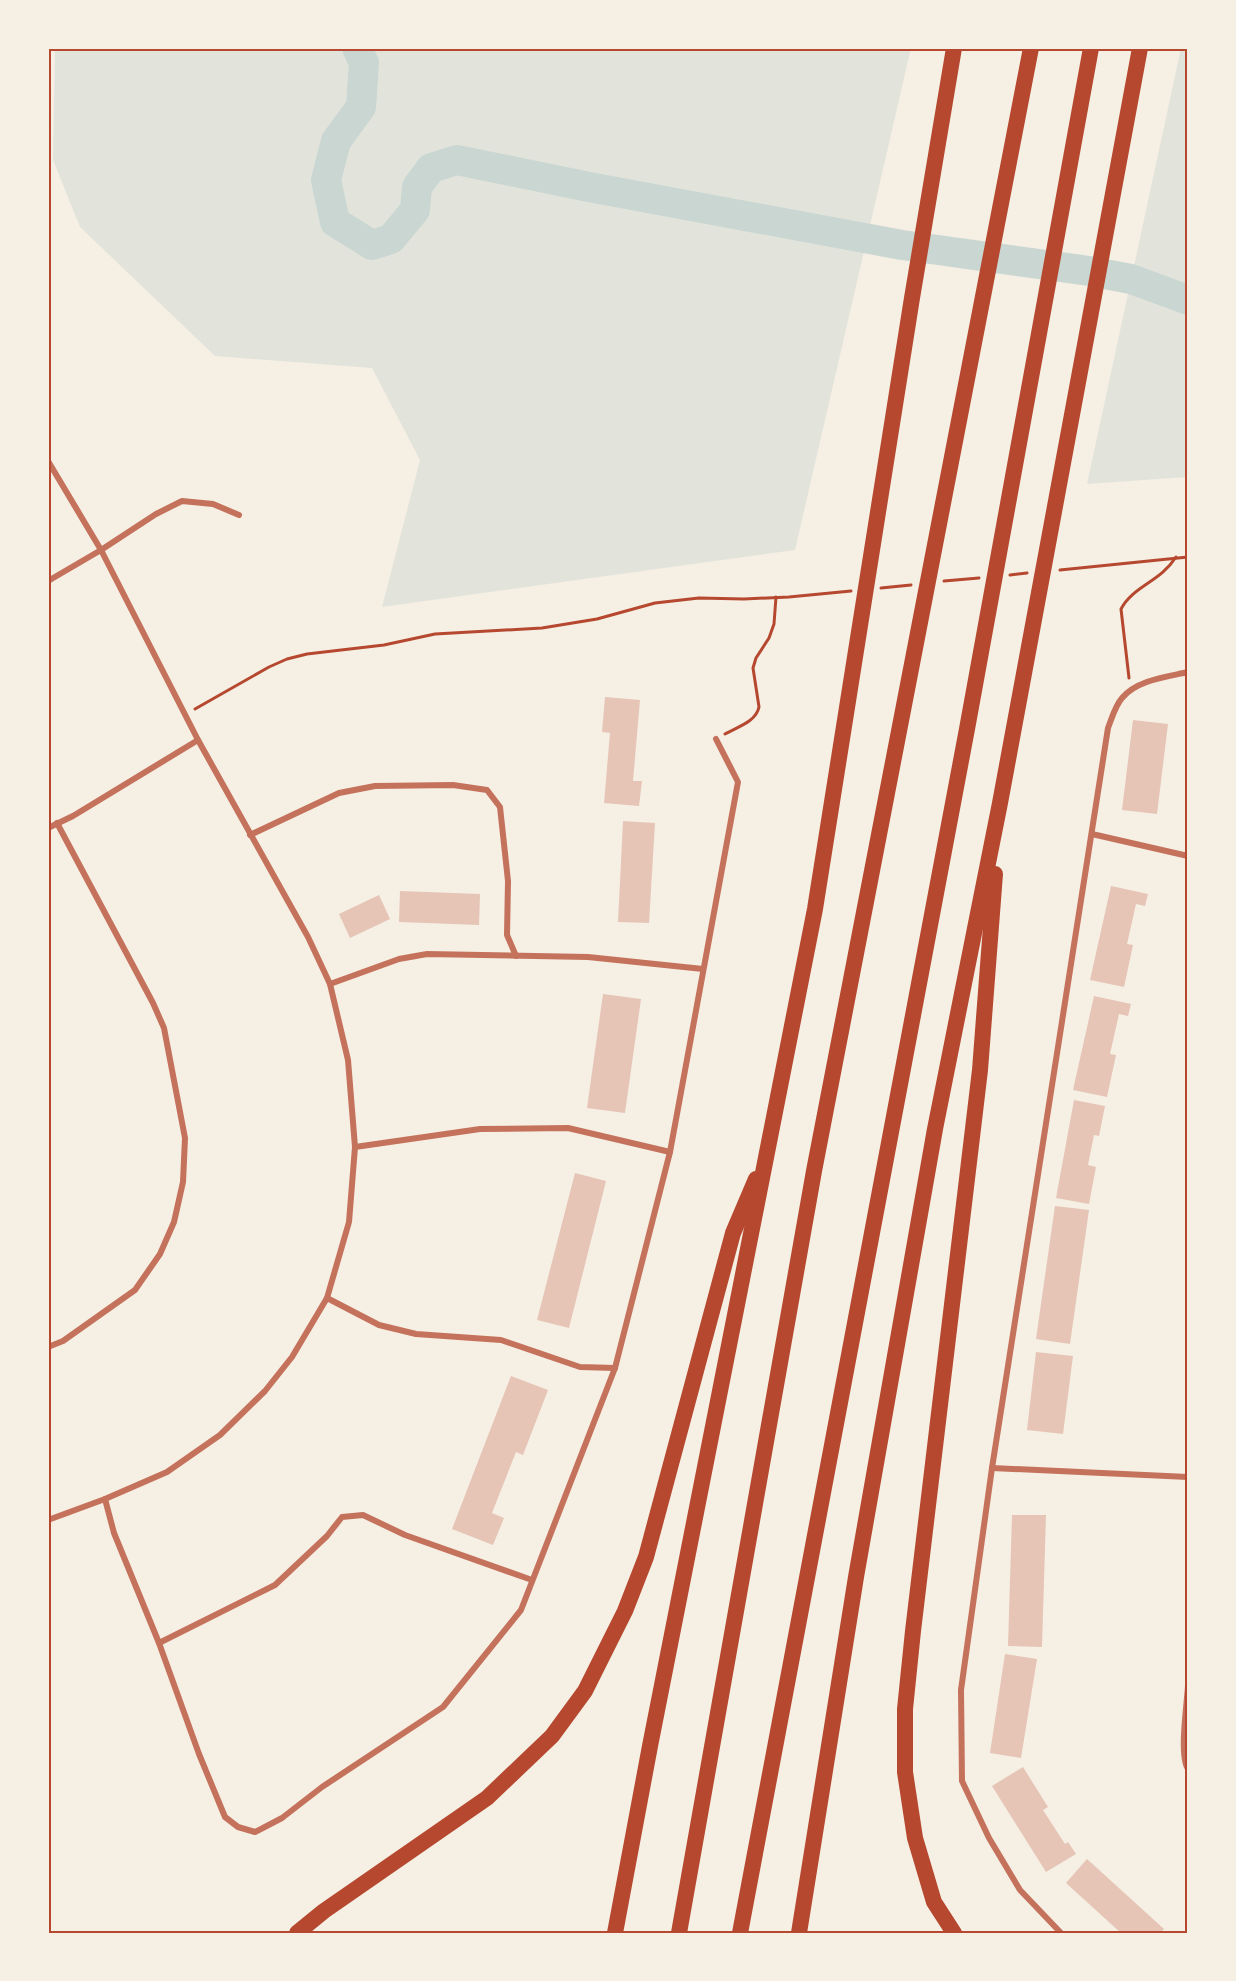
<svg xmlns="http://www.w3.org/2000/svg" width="1236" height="1981" font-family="'Source Serif 4',serif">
<rect width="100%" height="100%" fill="#f6efe4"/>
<!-- green -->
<g fill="#e2e4dc">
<path d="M 55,48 L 911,48 L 795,550 L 382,607 L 420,460 L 372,368 L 215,356 L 80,227 L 53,160 Z"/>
<path d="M 1181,48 L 1188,48 L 1188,477 L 1087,484 Z"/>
</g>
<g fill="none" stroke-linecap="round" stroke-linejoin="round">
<!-- river -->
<path stroke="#c9d6d2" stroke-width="30" d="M 357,48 L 364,63 L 361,107 L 336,141 L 326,180 L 335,222 L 372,245 L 391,239 L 415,210 L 417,187 L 431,168 L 457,160 L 589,187 L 902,245 L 1089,271 L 1131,279 L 1188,300"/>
</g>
<!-- building -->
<g fill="#e6c5b7">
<path d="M 605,697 L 640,700 L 633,781 L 642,781 L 639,806 L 604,803 L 610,733 L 602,732 Z"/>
<path d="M 1133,720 L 1168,724 L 1157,814 L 1122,810 Z"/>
<path d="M 623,821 L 655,823 L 649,923 L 618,922 Z"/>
<path d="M 1111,886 L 1148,894 L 1145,906 L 1136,904 L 1127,944 L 1133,945 L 1124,987 L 1090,980 Z"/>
<path d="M 400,891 L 480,894 L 479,925 L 399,922 Z"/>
<path d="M 379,895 L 390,919 L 350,938 L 339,914 Z"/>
<path d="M 603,994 L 641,999 L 625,1113 L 587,1108 Z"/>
<path d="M 1094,996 L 1131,1004 L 1128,1016 L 1119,1014 L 1110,1054 L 1116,1055 L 1107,1097 L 1073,1090 Z"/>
<path d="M 1074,1100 L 1105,1106 L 1099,1136 L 1094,1135 L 1088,1165 L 1096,1167 L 1089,1204 L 1056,1198 Z"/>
<path d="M 575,1173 L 606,1181 L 569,1328 L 537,1320 Z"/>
<path d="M 1055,1206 L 1089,1210 L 1070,1344 L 1036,1339 Z"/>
<path d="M 1036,1352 L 1073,1356 L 1063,1434 L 1027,1430 Z"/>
<path d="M 511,1376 L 548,1390 L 523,1455 L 516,1452 L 492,1513 L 504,1518 L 493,1545 L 452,1529 Z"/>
<path d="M 1012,1515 L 1046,1515 L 1042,1647 L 1008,1646 Z"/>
<path d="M 1005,1654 L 1037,1659 L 1021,1758 L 990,1753 Z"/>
<path d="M 1023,1767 L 1048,1807 L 1043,1810 L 1065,1844 L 1068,1842 L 1076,1854 L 1046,1872 L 992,1786 Z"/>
<path d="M 1087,1859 L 1164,1929 L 1160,1933 L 1121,1933 L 1066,1883 Z"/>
</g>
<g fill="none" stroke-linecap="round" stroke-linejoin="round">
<!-- path -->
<g stroke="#b5482f" stroke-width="3">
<path d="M 1060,570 L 1188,557"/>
<path d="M 1010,575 L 1027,573"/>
<path d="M 944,581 L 979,578"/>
<path d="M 881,588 L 911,585"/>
<path d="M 1129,678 L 1121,609 C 1133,586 1160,582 1176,557"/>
<path d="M 195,709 L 269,667 L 287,659 L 307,654 L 384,645 L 435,634 L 542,628 L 597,619 L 655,603 L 699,598 L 744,599 L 789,597 L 851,591"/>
<path d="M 725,734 C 737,727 756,722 759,707 L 753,668 L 756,658 L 769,638 L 774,624 L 776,597"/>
</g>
<!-- minor -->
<g stroke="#c5725c" stroke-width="6">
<path d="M 48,461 L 101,550 L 198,740 L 308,937 L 330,984 L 348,1060 L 355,1147 L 349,1222 L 327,1298 L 292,1357 L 265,1391 L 220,1435 L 167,1472 L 105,1499 L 48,1520"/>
<path d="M 48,581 L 101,550 L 156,514 L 182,501 L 213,504 L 239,515"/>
<path d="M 48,828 L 73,816 L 198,740"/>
<path d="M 1092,834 L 1188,856"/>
<path d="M 250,835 L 339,793 L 375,786 L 453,785 L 487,790 L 500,807 L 508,881 L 507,935 L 516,956"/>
<path d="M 330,984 L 399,959 L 427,954 L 588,957 L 703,969"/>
<path d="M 355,1147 L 480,1129 L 568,1128 L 670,1152"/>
<path d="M 327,1298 L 379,1325 L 416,1334 L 501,1340 L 580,1367 L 615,1368"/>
<path d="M 48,1347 L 63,1341 L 135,1290 L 160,1254 L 174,1222 L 183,1182 L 185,1138 L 164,1028 L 153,1003 L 57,823"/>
<path d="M 992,1468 L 1188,1477"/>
<path d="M 105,1499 L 114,1533 L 159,1643 L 199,1754 L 225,1817 L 238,1827 L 255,1832 L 282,1818 L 322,1787 L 443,1707 L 521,1610 L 615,1368 L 670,1152 L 738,782 L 716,739"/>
<path d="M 159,1643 L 275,1585 L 327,1536 L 342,1517 L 363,1515 L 405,1535 L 532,1580"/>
<path d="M 1188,1686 C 1187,1704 1179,1756 1188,1769"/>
<path d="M 1061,1933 L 1020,1890 L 989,1838 L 962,1781 L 961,1690 L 992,1468 L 1108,728 C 1112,718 1115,706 1122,698 C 1137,680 1166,677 1188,672"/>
</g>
<!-- motorway -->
<g stroke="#b5482f" stroke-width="16">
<path d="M 297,1933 L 324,1911 L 487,1798 L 552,1736 L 585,1691 L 625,1611 L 646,1557 L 733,1233 L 756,1179"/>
<path d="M 615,1933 L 650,1746 L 815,909 L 912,298 L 954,48"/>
<path d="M 679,1933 L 814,1171 L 1031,48"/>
<path d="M 740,1933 L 967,729 L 1091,48"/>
<path d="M 799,1933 L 856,1577 L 935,1129 L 1000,803 L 1140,48"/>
<path d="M 954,1933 L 934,1902 L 915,1838 L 905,1772 L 905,1709 L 913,1631 L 980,1070 L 995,874"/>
</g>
</g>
<!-- border -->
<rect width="1236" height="1981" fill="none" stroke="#f6efe4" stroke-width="99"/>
<rect x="50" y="50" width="1136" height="1882" fill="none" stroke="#b5482f" stroke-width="2"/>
</svg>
